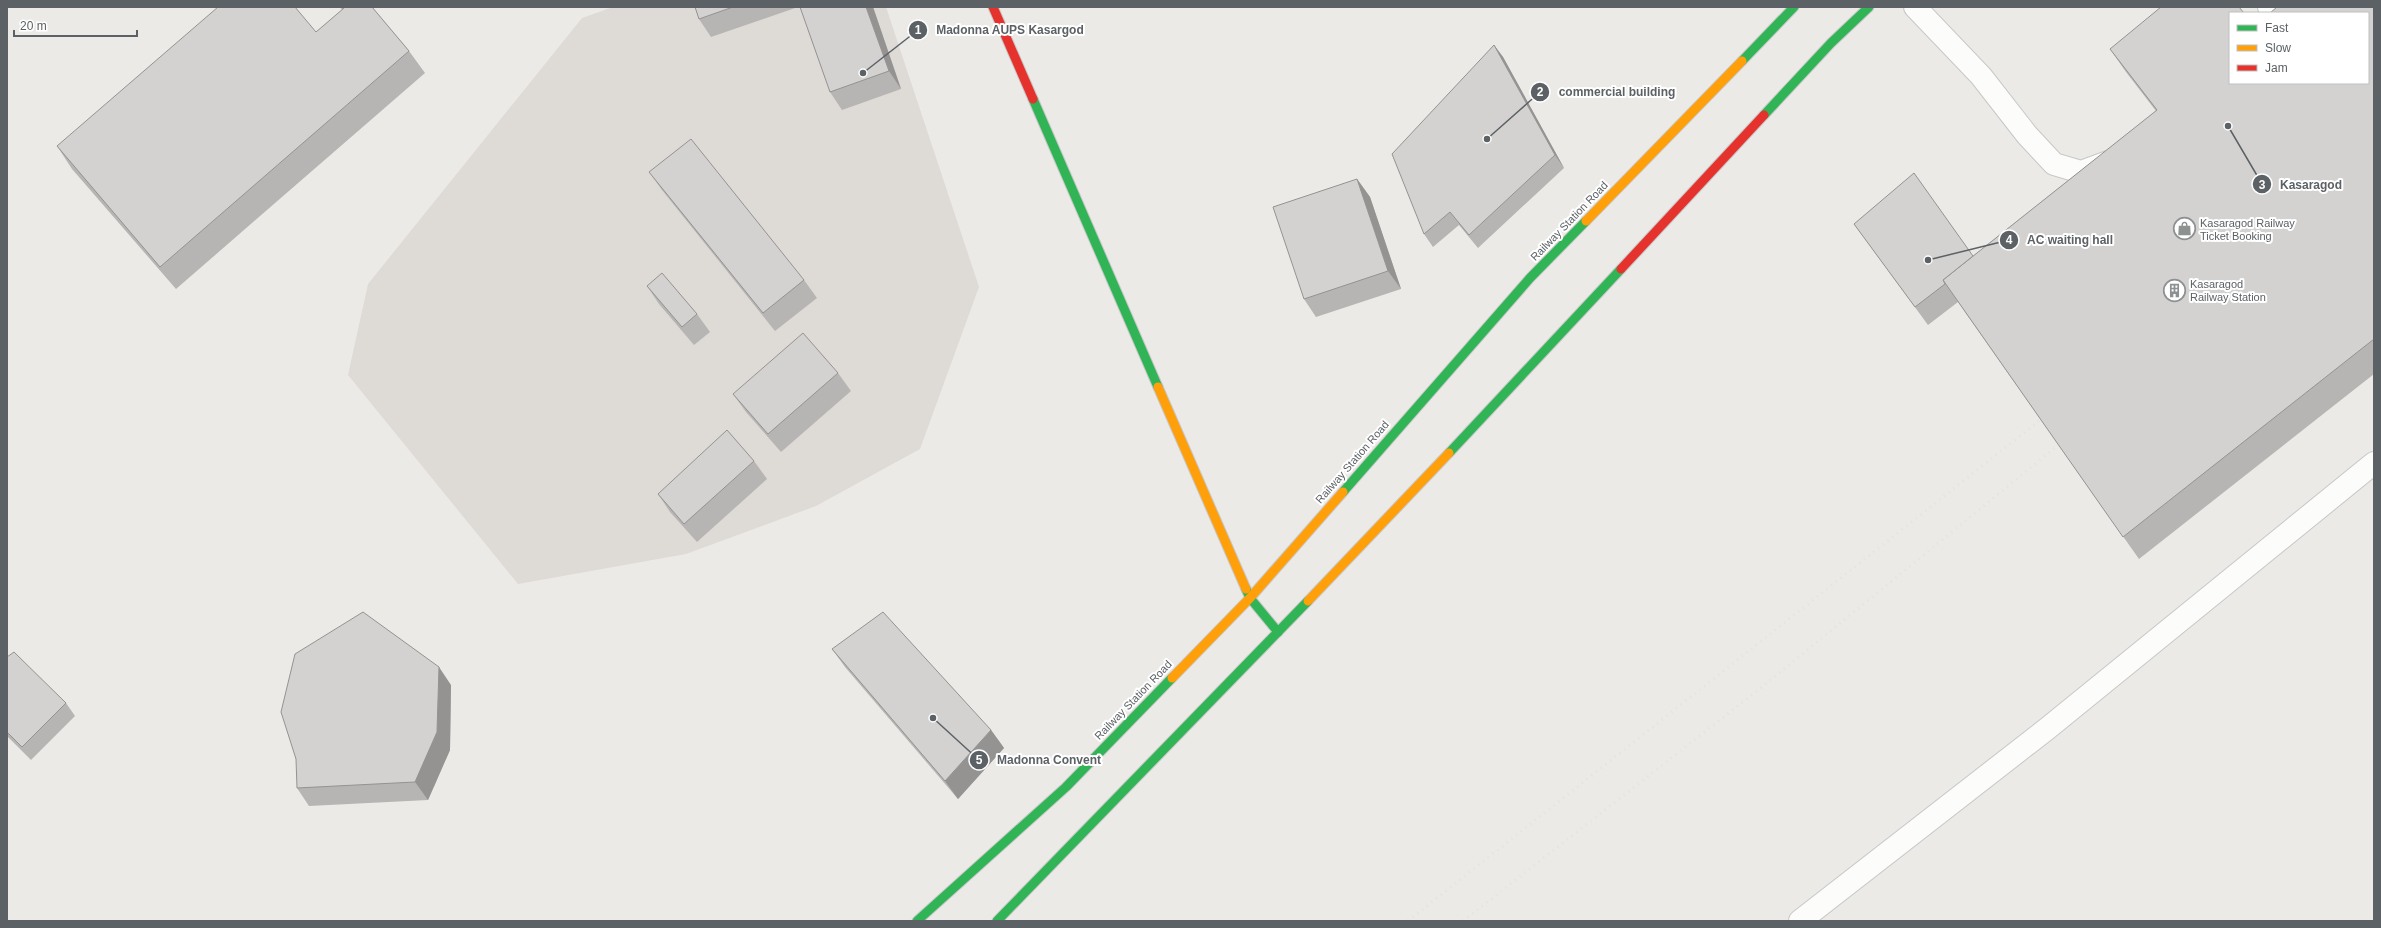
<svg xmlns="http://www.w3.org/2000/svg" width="2381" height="928" font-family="Helvetica,sans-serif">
<rect width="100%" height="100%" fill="#eceae7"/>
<!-- education -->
<path fill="#dedad6" d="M 613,7 L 886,7 L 979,287 L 920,449 L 816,506 L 686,554 L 518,584 L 348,375 L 368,284 L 582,18 Z"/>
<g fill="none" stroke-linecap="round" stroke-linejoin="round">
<defs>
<g id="lane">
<path d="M 1915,7 L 1981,76 L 2027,135 L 2054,164 L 2081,172 L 2108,162"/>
<path d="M 2269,7 L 2273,13"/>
</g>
<path id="street" d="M 1800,921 L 2048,728 L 2374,463"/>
<g id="fast">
<path d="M 1742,61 L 1794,7"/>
<path d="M 1033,99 L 1158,387"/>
<path d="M 1764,115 L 1831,43 L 1869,7"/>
<path d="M 1449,453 L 1621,269"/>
<path d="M 1343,492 L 1530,278 L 1586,221"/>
<path d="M 1246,589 L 1250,598 L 1278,632"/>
<path d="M 917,921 L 1066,787 L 1172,678"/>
<path d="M 997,921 L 1308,601"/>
</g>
<g id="slow">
<path d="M 1586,221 L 1742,61"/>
<path d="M 1158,387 L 1246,589"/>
<path d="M 1308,601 L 1449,453"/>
<path d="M 1172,678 L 1250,598 L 1343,492"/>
</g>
<g id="jam">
<path d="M 993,7 L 1033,99"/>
<path d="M 1621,269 L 1764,115"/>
</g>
</defs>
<!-- lane casing -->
<use href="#lane" stroke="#c8c7c8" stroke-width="24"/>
<!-- street casing -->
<use href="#street" stroke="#c8c7c8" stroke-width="24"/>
<!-- fast casing -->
<use href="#fast" stroke="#c7c7c8" stroke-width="11"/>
<!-- slow casing -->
<use href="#slow" stroke="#c7c7c8" stroke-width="11"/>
<!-- jam casing -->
<use href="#jam" stroke="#c7c7c8" stroke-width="11"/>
<!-- lane -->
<use href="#lane" stroke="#fcfcfb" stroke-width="22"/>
<!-- street -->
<use href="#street" stroke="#fcfcfb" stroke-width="22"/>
<!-- fast -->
<use href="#fast" stroke="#30b455" stroke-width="9"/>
<!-- slow -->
<use href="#slow" stroke="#ff9f0a" stroke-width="9"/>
<!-- jam -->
<use href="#jam" stroke="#e5322d" stroke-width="9"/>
<!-- rail -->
<g stroke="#e3e2e2" stroke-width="3" stroke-dasharray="1 5" stroke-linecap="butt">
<path d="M 1408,921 L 2049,413"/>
<path d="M 1463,921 L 1757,691 L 2067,438"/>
</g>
</g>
<!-- wall -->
<g fill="#b6b5b4">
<path d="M 340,7 L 372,7 L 409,51 L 425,73 L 176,289 L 72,169 L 57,146 L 316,32 L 342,10 Z"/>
<path d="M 695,7 L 798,7 L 711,37 L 699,19 Z"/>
<path d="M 873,7 L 901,89 L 842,110 L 830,92 Z"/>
<path d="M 2374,7 L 2374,374 L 2139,559 L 1958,302 L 1928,325 L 1854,224 L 1973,256 L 2156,111 L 2126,72 L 2110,49 L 2230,83 Z"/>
<path d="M 1494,45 L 1503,57 L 1564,168 L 1478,248 L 1459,225 L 1433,247 L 1424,234 Z"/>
<path d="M 649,172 L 804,280 L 817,298 L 775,331 L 662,190 Z"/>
<path d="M 1357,179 L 1370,197 L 1401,289 L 1316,317 L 1304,299 Z"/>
<path d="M 647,286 L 697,314 L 710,332 L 694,345 L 659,304 Z"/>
<path d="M 838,373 L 851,391 L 781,452 L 746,412 L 733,394 Z"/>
<path d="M 754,461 L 767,479 L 697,542 L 670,512 L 658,494 Z"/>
<path d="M 832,649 L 991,730 L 1004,748 L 958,799 L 845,667 Z"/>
<path d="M 7,657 L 66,703 L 75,716 L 31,760 L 7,736 Z"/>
<path d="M 451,685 L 450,750 L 428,800 L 309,806 L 297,788 Z"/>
</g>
<!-- shaded-wall -->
<g fill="#949392">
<path d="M 866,7 L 873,7 L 901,89 L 889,71 Z"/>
<path d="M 1494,45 L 1503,57 L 1564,168 L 1555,155 Z"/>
<path d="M 1357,179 L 1370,197 L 1401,289 L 1388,271 Z"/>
<path d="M 439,667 L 451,685 L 450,750 L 428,800 L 415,782 Z"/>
<path d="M 991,730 L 1004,748 L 958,799 L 945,781 Z"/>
</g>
<!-- building -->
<g fill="#d4d2d1" stroke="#949392">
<path d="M 218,7 L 295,7 L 316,32 L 344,8 L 344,7 L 372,7 L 409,51 L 160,267 L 57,146 Z"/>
<path d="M 695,7 L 733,7 L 699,19 Z"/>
<path d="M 800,7 L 866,7 L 889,71 L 830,92 Z"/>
<path d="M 2161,7 L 2239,7 L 2244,13 L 2230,13 L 2230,83 L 2368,83 L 2368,13 L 2270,13 L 2277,7 L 2374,7 L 2374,339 L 2123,537 L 1943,280 L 2157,110 L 2110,49 Z"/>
<path d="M 1494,45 L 1555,155 L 1469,235 L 1450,212 L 1424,234 L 1392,154 Z"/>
<path d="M 691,139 L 804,280 L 763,313 L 649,172 Z"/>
<path d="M 1914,173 L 1973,256 L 1943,280 L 1945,284 L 1915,307 L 1854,224 Z"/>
<path d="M 1357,179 L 1388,271 L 1304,299 L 1273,207 Z"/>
<path d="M 662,273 L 697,314 L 682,327 L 647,286 Z"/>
<path d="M 803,333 L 838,373 L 768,434 L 733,394 Z"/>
<path d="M 727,430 L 754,461 L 684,524 L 658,494 Z"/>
<path d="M 363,612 L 439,667 L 437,732 L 415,782 L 297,788 L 296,759 L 281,712 L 295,654 Z"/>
<path d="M 883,612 L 991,730 L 945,781 L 832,649 Z"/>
<path d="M 14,652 L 66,703 L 22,747 L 7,732 L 7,657 Z"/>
</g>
<!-- icons -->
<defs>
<symbol id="shop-ring" viewBox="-11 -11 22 22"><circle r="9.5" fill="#fff" stroke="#8e9192" stroke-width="1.5"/><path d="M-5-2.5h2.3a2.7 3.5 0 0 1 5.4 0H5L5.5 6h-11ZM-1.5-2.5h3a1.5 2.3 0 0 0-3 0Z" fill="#8e9192"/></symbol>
<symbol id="building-ring" viewBox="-11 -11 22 22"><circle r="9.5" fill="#fff" stroke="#8e9192" stroke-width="1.5"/><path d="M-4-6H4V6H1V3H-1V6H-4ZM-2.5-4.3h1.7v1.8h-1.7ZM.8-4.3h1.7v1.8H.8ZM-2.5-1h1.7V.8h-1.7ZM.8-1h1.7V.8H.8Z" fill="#8e9192"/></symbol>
</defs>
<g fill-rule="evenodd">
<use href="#shop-ring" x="2172" y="216" width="25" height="25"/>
<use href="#building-ring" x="2162" y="278" width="25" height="25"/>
</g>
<g text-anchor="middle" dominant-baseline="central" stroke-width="4" stroke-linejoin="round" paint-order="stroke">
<!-- street labels -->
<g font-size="11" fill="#5c6165" stroke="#fff">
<text transform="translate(1569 221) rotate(-46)">Railway Station Road</text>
<text transform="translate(1352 462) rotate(-49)">Railway Station Road</text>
<text transform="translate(1133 700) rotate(-46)">Railway Station Road</text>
</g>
<!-- poi labels -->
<g font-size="11" fill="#5c6165" stroke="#fff" text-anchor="start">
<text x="2200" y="223">Kasaragod Railway<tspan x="2200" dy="13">Ticket Booking</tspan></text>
<text x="2190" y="284">Kasaragod<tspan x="2190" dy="13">Railway Station</tspan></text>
</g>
</g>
<!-- callouts -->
<path fill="none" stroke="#5c6165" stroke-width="1.5" d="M863 73L918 30M1487 139L1540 92M2228 126L2262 184M1928 260L2009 240M933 718L979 760"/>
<g fill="#5c6165" stroke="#fff" stroke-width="1.5">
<circle cx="863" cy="73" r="4"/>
<circle cx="1487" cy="139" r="4"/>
<circle cx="2228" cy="126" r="4"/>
<circle cx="1928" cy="260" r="4"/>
<circle cx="933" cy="718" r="4"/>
<circle cx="918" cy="30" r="10"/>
<circle cx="1540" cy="92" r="10"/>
<circle cx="2262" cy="184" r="10"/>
<circle cx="2009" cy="240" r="10"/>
<circle cx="979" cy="760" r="10"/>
</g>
<g font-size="12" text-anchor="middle" font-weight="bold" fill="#fff">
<text x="918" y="34">1</text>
<text x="1540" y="96">2</text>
<text x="2262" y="189">3</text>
<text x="2009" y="244">4</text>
<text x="979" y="764">5</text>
</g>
<g font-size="12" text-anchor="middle" font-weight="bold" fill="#5c6165" stroke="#fff" stroke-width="4" stroke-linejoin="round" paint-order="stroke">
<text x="1010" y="34">Madonna AUPS Kasargod</text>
<text x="1617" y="96">commercial building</text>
<text x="2311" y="189">Kasaragod</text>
<text x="2070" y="244">AC waiting hall</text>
<text x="1049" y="764">Madonna Convent</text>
</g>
<!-- border -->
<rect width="2381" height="928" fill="none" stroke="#5c6165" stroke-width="16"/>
<!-- legend -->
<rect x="2229" y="12" width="140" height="72" fill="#ffffff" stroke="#bec0c1"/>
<rect x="2237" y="25" width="20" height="6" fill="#30b455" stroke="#bec0c1"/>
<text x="2265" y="32" font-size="12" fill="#5c6165">Fast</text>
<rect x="2237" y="45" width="20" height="6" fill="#ff9f0a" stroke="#bec0c1"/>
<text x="2265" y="52" font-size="12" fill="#5c6165">Slow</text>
<rect x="2237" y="65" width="20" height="6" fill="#e5322d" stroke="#bec0c1"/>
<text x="2265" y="72" font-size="12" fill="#5c6165">Jam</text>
<!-- scale -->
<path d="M14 30v6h123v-6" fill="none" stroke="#5c6165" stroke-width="2"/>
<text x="20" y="30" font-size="12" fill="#5c6165" stroke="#ffffff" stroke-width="3" paint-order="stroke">20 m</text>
</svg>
